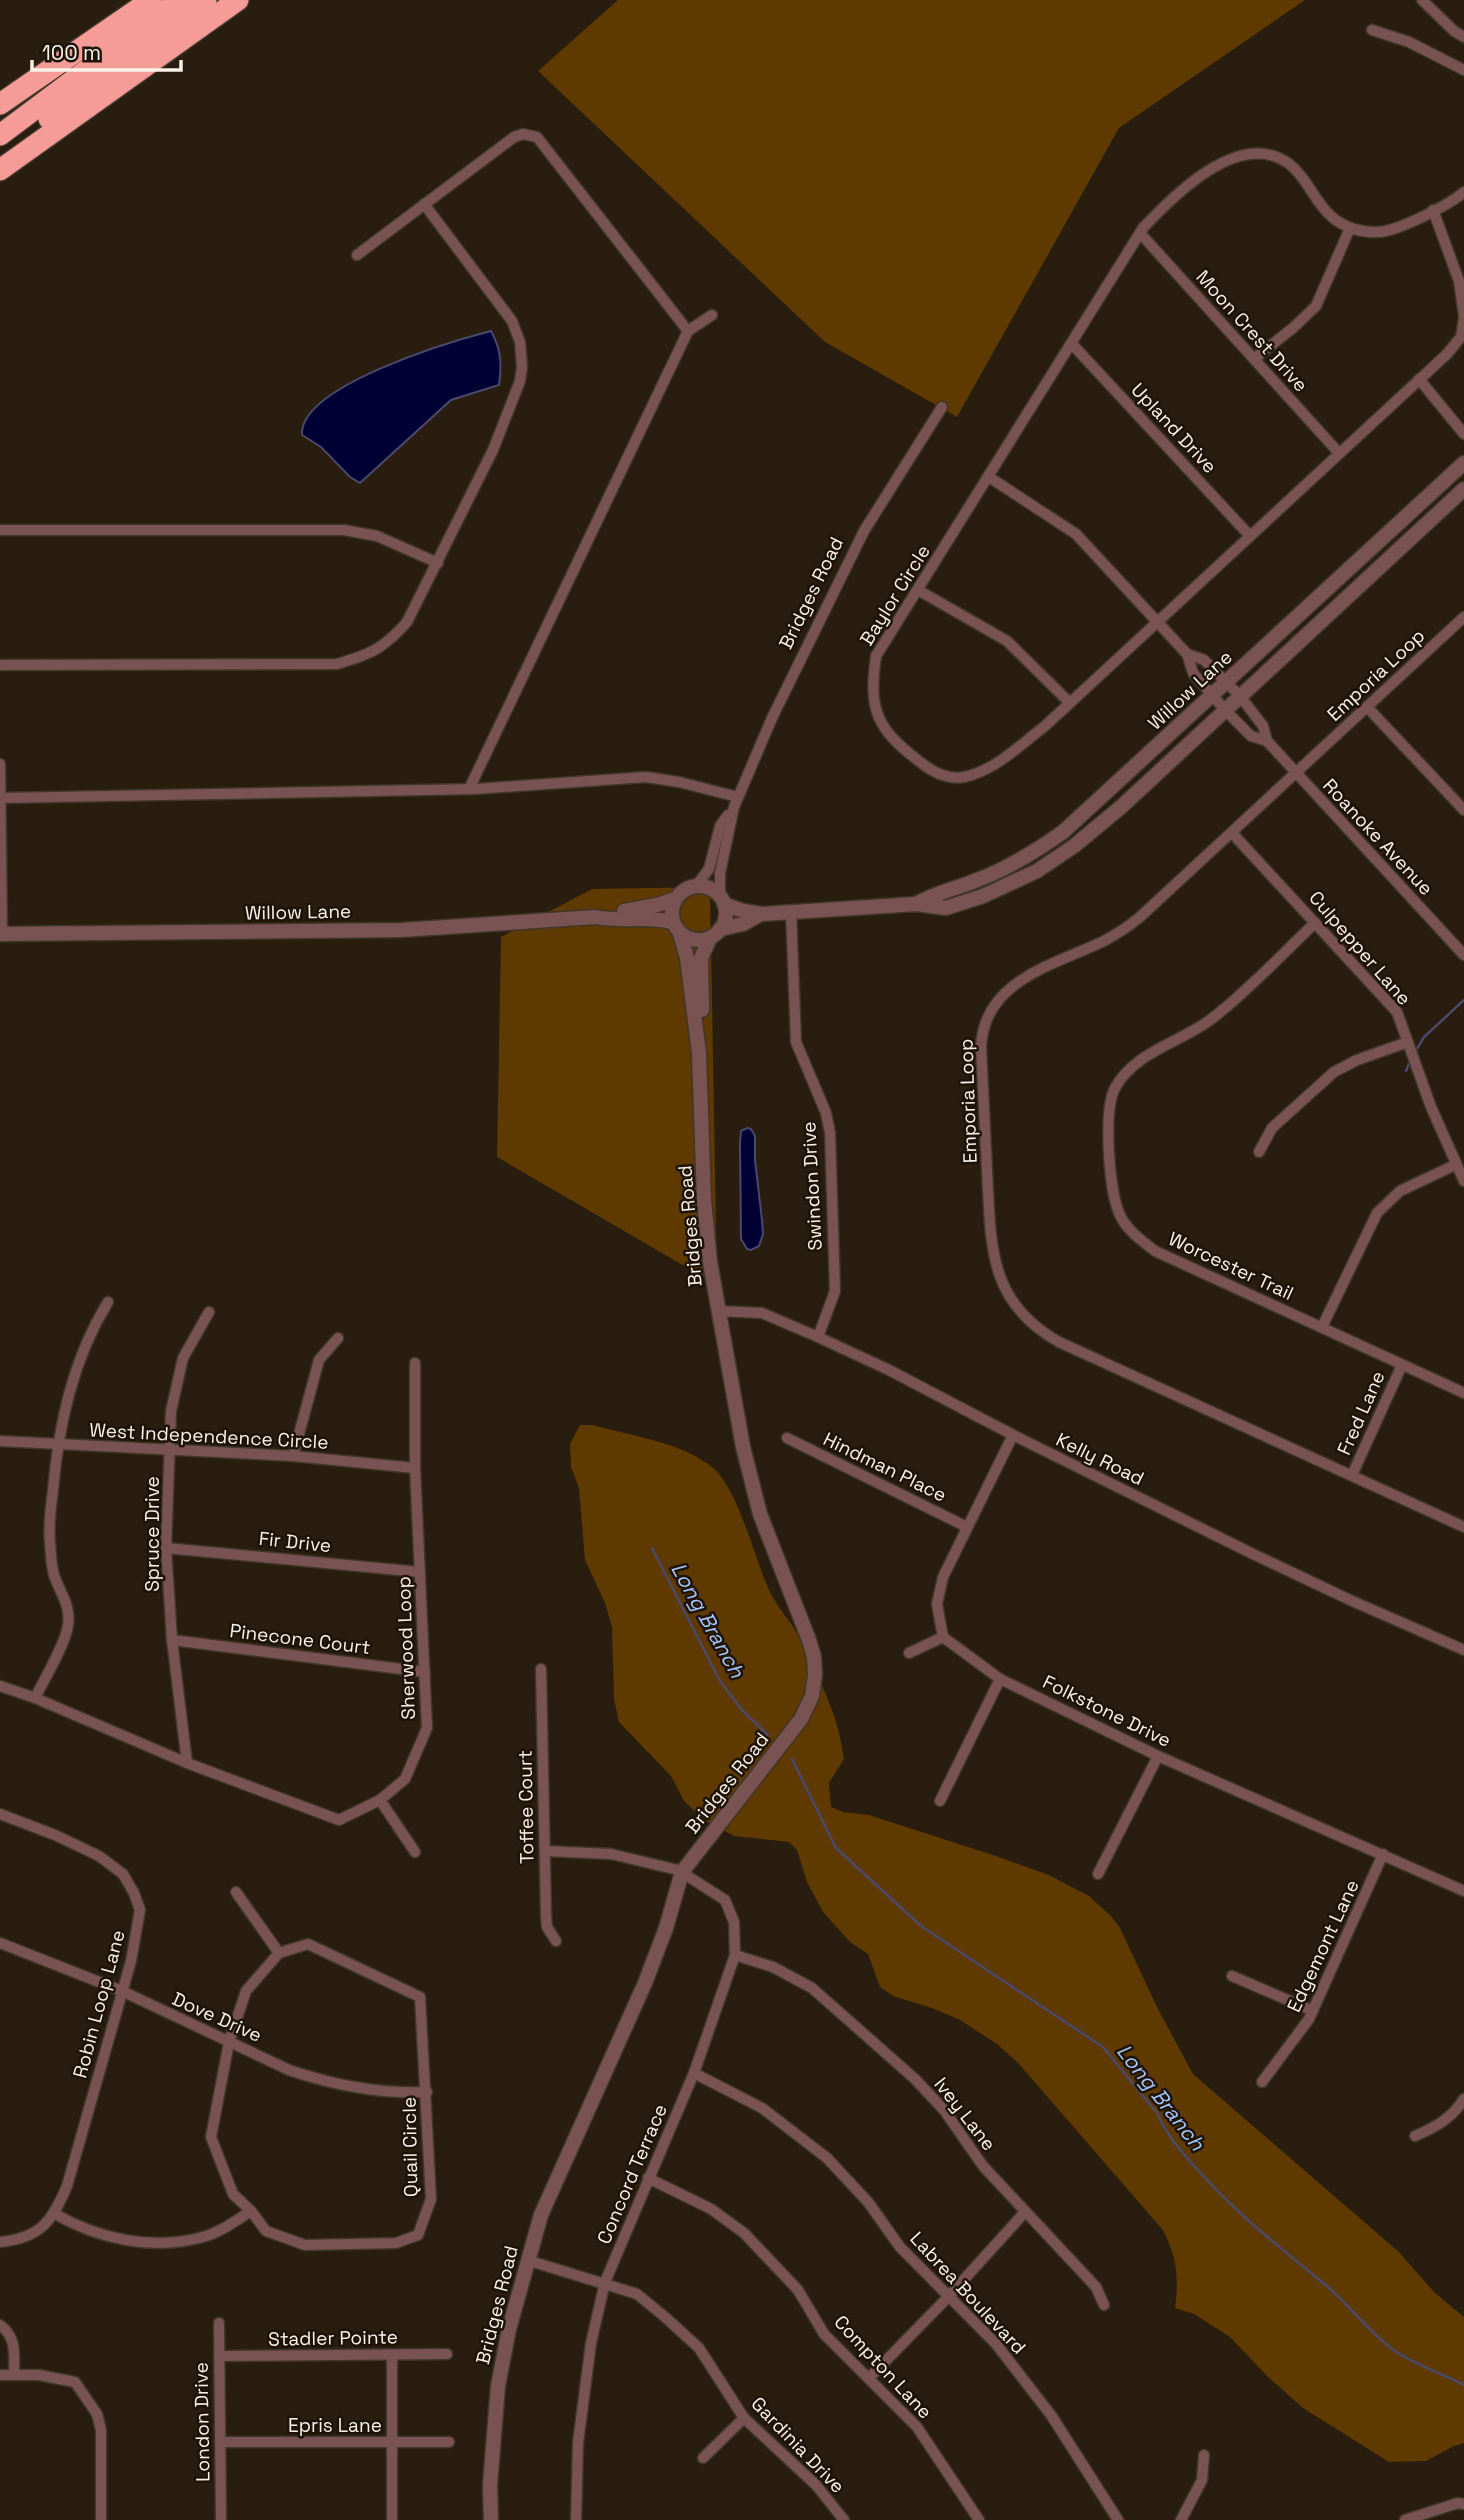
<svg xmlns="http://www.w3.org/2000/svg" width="1464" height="2520" font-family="'Space Grotesk',sans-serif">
<rect width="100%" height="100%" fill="#281d0f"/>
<!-- green -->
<g fill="#5e3900">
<path d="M 618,0 L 1305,0 L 1119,128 L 957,417 L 825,342 L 538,71 Z"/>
<path d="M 710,887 L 717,1285 L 497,1157 L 501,937 L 592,889 Z"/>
<path d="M 580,1425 L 593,1425 C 630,1436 683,1442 713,1468 C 739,1490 755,1561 771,1594 C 779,1610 793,1623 800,1639 C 820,1683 837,1709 844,1759 L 829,1783 L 831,1807 L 843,1812 L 869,1815 L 993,1855 L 1049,1875 L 1089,1896 L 1111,1916 L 1120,1928 L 1158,2009 L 1193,2074 L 1399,2252 L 1434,2292 L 1464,2317 L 1464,2443 L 1452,2447 L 1426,2461 L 1389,2462 L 1303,2408 L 1267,2376 L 1230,2337 L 1194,2314 L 1175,2308 C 1179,2278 1177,2255 1162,2229 L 1019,2064 L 997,2044 L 960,2020 L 932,2008 L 893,1996 L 880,1987 L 868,1954 L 850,1942 L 823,1912 L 807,1882 L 797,1850 L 789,1842 L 734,1836 L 704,1820 L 684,1801 L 671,1776 L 619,1722 L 614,1699 L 612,1627 L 605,1603 L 585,1560 L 579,1488 L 571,1467 L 570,1444 Z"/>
</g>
<!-- water -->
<g fill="#000035" stroke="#4b496b" stroke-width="2">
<path d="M 491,331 C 501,349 502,364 499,385 L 451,400 L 360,483 L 350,477 L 321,447 L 302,435 C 299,386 452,341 491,331 Z"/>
<path d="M 747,1128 L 751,1129 L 755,1136 L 755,1160 L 762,1220 L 763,1234 L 759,1246 L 751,1250 L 747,1249 L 741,1239 L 740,1142 L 741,1131 Z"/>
</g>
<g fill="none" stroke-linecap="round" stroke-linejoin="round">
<!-- stream -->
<g stroke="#4b496b" stroke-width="2.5">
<path d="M 1415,1052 L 1424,1037 L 1464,1000"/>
<path d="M 1406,1071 L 1410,1061"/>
<path d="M 652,1548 L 720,1681 L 742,1710 L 768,1735"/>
<path d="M 792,1759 L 836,1848 L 921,1926 L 1103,2047 L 1157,2113 C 1166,2134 1181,2152 1197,2169 C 1236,2214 1282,2249 1327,2286 C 1350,2306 1368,2331 1392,2349 C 1413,2364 1441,2373 1464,2385"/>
</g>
<defs>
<g id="minor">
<path d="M 1422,0 L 1454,31 L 1464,37"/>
<path d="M 1372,30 L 1409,42 L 1464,70"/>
<path d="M 1464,192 C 1449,205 1397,232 1377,232 C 1362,233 1343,227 1332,217 C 1314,202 1308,178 1288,163 C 1239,129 1174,195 1143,228 L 876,656 C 868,711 877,729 920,762 C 933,772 947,780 964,777 C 995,771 1021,744 1045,726 L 1447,354 L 1461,337 L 1464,318"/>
<path d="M 1433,210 L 1459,281 L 1464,316"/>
<path d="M 1140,233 L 1339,453"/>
<path d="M 357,255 L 514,137 L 523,134 L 537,137 L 688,331"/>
<path d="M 1072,344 L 1250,536"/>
<path d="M 1254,359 L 1294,327 L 1316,306 L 1350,228"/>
<path d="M 1419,379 L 1464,434"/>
<path d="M 989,477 L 1076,534 L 1187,654 L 1193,673 L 1225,710 L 1251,736 L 1267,741"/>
<path d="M 0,530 L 344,530 L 377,536 L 438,563"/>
<path d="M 918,590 L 1007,641 L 1070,703"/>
<path d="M 1464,617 L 1140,917 C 1129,926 1117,934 1104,941 C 1054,965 984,980 981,1047 C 983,1088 985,1129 987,1170 C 991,1243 987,1302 1059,1342 L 1464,1527"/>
<path d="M 1187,654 L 1204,660 L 1240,696 L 1263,726 L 1267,741 L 1464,955"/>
<path d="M 0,665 L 337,664 C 371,654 383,649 407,622 L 493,450 L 520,381 L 522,367 L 520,342 L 512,321 L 424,204"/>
<path d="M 1367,707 L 1464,810"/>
<path d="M 0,764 L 2,934"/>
<path d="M 469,789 L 688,331 L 712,315"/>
<path d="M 0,798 L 475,789 L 646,777 L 679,782 L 738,797"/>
<path d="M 1232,833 L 1397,1012 L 1431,1107 L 1464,1181"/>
<path d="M 696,886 L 709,869 L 720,826 L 728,815"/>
<path d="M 720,897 L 720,873 L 734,807 L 772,718 L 864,531 L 942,407"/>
<path d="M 791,911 L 796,1042 L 826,1113 L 830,1133 L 835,1291 L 818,1337"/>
<path d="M 1315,923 C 1282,954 1250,989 1214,1017 C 1183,1042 1135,1051 1115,1088 C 1103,1111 1109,1189 1119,1213 C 1126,1230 1141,1240 1155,1251 L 1464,1393"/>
<path d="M 1259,1152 L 1272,1128 L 1334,1072 L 1357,1060 L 1408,1042"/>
<path d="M 719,1311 L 762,1313 L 818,1337 L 889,1370 L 1013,1435 L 1253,1554 L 1350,1600 L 1464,1650"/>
<path d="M 1322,1327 L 1377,1213 L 1400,1191 L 1455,1165"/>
<path d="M 1013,1435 L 943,1577 L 937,1604 L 943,1637 L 1000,1679 L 1158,1756 L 1464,1891"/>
<path d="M 787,1438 L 967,1527"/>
<path d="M 0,1441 L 293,1456 L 415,1468"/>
<path d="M 293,1456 L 319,1360 L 338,1338"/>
<path d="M 1352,1475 L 1402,1365"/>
<path d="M 166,1548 L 420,1572"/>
<path d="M 172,1640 L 425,1672"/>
<path d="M 909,1653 L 943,1637"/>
<path d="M 541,1669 L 546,1915 L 547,1927 L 556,1941"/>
<path d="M 0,1686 L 35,1698 L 187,1763 L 339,1820 L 380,1800 L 405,1779 L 427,1728 L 415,1468 L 415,1363"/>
<path d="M 35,1698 C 44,1680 66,1643 68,1625 C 71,1605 60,1593 54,1575 C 51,1565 51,1553 50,1543 C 48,1525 51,1507 53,1490 C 59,1423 73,1359 108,1302"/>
<path d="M 187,1763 L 172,1640 L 166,1548 L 171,1411 L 183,1358 L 209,1312"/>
<path d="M 380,1800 L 415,1852"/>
<path d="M 940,1801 L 1000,1679"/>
<path d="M 0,1814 L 55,1835 L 99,1856 L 123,1874 L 134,1893 L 140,1910 L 131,1961 L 67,2186 C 52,2221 41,2238 0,2242"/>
<path d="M 545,1851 L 611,1854 L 678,1870 L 725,1900 L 734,1922 L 735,1955 L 694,2073 L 605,2282 L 591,2343 L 578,2443 L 576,2520"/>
<path d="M 1098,1874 L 1158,1756"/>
<path d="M 236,1892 L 279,1953"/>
<path d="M 0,1943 L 122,1991 L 289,2070 C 333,2085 380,2094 427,2092"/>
<path d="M 308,1944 L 420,1997 L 431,2199 L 418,2235 L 396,2243 L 305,2245 L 266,2231 L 251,2211 L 233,2194 L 211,2137 L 229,2042 L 246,1991 L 279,1953 Z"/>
<path d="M 735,1955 L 773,1967 L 812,1988 L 915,2079 L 944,2110 L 983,2166 L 1096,2287 L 1104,2305"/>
<path d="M 1232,1976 L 1313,2011"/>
<path d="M 694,2073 L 762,2108 L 827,2158 L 868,2202 L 900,2247 L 996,2344 L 1051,2415 L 1118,2520"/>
<path d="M 1262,2082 L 1309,2019 L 1383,1854"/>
<path d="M 1415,2136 C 1436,2127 1452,2118 1464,2099"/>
<path d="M 648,2178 L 711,2209 L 744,2233 L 798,2290 L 824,2334 L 917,2427 L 979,2520"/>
<path d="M 55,2214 C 99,2239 152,2251 203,2237 C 220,2232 236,2221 251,2211"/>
<path d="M 527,2260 L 637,2294 L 665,2317 L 699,2348 L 744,2418 L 816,2485 L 844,2520"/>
<path d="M 219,2323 L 221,2520"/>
<path d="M 0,2325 C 17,2337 14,2354 14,2373"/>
<path d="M 392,2355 L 392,2520"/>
<path d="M 219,2356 L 447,2354"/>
<path d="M 0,2375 L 39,2375 L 75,2382 L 97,2414 L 101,2430 L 101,2520"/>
<path d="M 870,2377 L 949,2296 L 1025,2212"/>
<path d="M 221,2442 L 449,2442"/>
<path d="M 703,2458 L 744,2418"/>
<path d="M 1181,2520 L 1202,2480 L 1204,2455"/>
<path d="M 1405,2520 L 1458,2503 L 1464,2504"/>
</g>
<g id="tertiary">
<circle cx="699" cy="913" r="27"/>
<path d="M 724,904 L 743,911 L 761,914 L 916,904 L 946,908 L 983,896 L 1037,871 L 1074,846 L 1121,807 L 1464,489"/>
<path d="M 916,904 C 937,892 956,889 977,880 C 1008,869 1036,851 1063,832 L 1464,463"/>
<path d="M 624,911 L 657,905 L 675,899"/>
<path d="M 720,929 L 743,924 L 761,914"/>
<path d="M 0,934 L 402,930 L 595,917 C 621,922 647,916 672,922"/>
<path d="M 702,1010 L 701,958 L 710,938"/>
<path d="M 491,2520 L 490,2485 L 498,2386 L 509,2329 L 541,2215 L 645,1983 L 666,1928 L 682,1872 L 801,1719 L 812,1696 L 815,1675 L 814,1657 L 809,1640 L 760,1514 L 743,1447 L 710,1262 L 704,1200 L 699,1053 L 687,958 L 680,933"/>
</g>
<g id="motorway">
<path d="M 0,104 L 151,0"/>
<path d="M 49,119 L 117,65 L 206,0"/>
<path d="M 0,135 L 180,0"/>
<path d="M 0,170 L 238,0"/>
</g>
</defs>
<!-- minor casing -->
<use href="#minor" stroke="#413729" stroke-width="13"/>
<!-- tertiary casing -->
<use href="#tertiary" stroke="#413729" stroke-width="17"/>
<!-- motorway casing -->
<use href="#motorway" stroke="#413729" stroke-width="24"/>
<!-- minor -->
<use href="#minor" stroke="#785352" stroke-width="10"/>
<!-- tertiary -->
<use href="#tertiary" stroke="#785352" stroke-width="14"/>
<!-- motorway -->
<use href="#motorway" stroke="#f59b98" stroke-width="21"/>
</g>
<g text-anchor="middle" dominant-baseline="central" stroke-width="5" stroke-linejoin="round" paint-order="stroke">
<!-- street labels -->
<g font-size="19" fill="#faf2e9" stroke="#1e1307">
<text transform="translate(1252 331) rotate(48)">Moon Crest Drive</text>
<text transform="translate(1174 428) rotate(47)">Upland Drive</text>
<text transform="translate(811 593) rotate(-64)">Bridges Road</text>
<text transform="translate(895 595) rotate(-58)">Baylor Circle</text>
<text transform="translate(1376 675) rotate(-43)">Emporia Loop</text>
<text transform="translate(1190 690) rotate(-43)">Willow Lane</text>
<text transform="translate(1378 837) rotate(47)">Roanoke Avenue</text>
<text transform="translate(298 912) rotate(-1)">Willow Lane</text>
<text transform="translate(1360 948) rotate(49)">Culpepper Lane</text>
<text transform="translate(968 1101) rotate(-92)">Emporia Loop</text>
<text transform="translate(812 1186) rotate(-93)">Swindon Drive</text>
<text transform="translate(690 1226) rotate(-95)">Bridges Road</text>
<text transform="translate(1231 1266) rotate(25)">Worcester Trail</text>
<text transform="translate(1361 1413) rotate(-66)">Fred Lane</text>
<text transform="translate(209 1436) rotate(3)">West Independence Circle</text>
<text transform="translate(1100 1459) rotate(26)">Kelly Road</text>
<text transform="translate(885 1467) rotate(26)">Hindman Place</text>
<text transform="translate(152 1534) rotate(-90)">Spruce Drive</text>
<text transform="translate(295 1542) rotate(6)">Fir Drive</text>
<text transform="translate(300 1639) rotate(7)">Pinecone Court</text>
<text transform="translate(406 1648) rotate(-92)">Sherwood Loop</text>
<text transform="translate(1107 1711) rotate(26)">Folkstone Drive</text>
<text transform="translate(727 1783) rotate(-52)">Bridges Road</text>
<text transform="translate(526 1807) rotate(-91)">Toffee Court</text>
<text transform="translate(1323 1946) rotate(-65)">Edgemont Lane</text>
<text transform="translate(99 2004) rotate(-75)">Robin Loop Lane</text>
<text transform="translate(217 2017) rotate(24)">Dove Drive</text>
<text transform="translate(965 2114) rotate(52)">Ivey Lane</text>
<text transform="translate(410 2147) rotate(-91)">Quail Circle</text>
<text transform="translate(632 2174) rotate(-67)">Concord Terrace</text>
<text transform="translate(968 2293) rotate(47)">Labrea Boulevard</text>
<text transform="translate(497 2305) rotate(-76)">Bridges Road</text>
<text transform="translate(333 2338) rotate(-1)">Stadler Pointe</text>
<text transform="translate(883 2367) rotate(47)">Compton Lane</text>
<text transform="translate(202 2422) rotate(-91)">London Drive</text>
<text x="335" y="2425">Epris Lane</text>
<text transform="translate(798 2445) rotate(46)">Gardinia Drive</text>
</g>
<!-- water labels -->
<g font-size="21" font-style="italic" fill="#a4c4f9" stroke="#1e1307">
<text transform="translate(708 1620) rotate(61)">Long Branch</text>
<text transform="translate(1161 2097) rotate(52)">Long Branch</text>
</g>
</g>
<!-- scale -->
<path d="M32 60v10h149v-10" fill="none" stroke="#faf2e9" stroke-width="3.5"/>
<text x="42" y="60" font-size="21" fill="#faf2e9" stroke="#1e1307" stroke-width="5" paint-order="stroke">100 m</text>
</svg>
